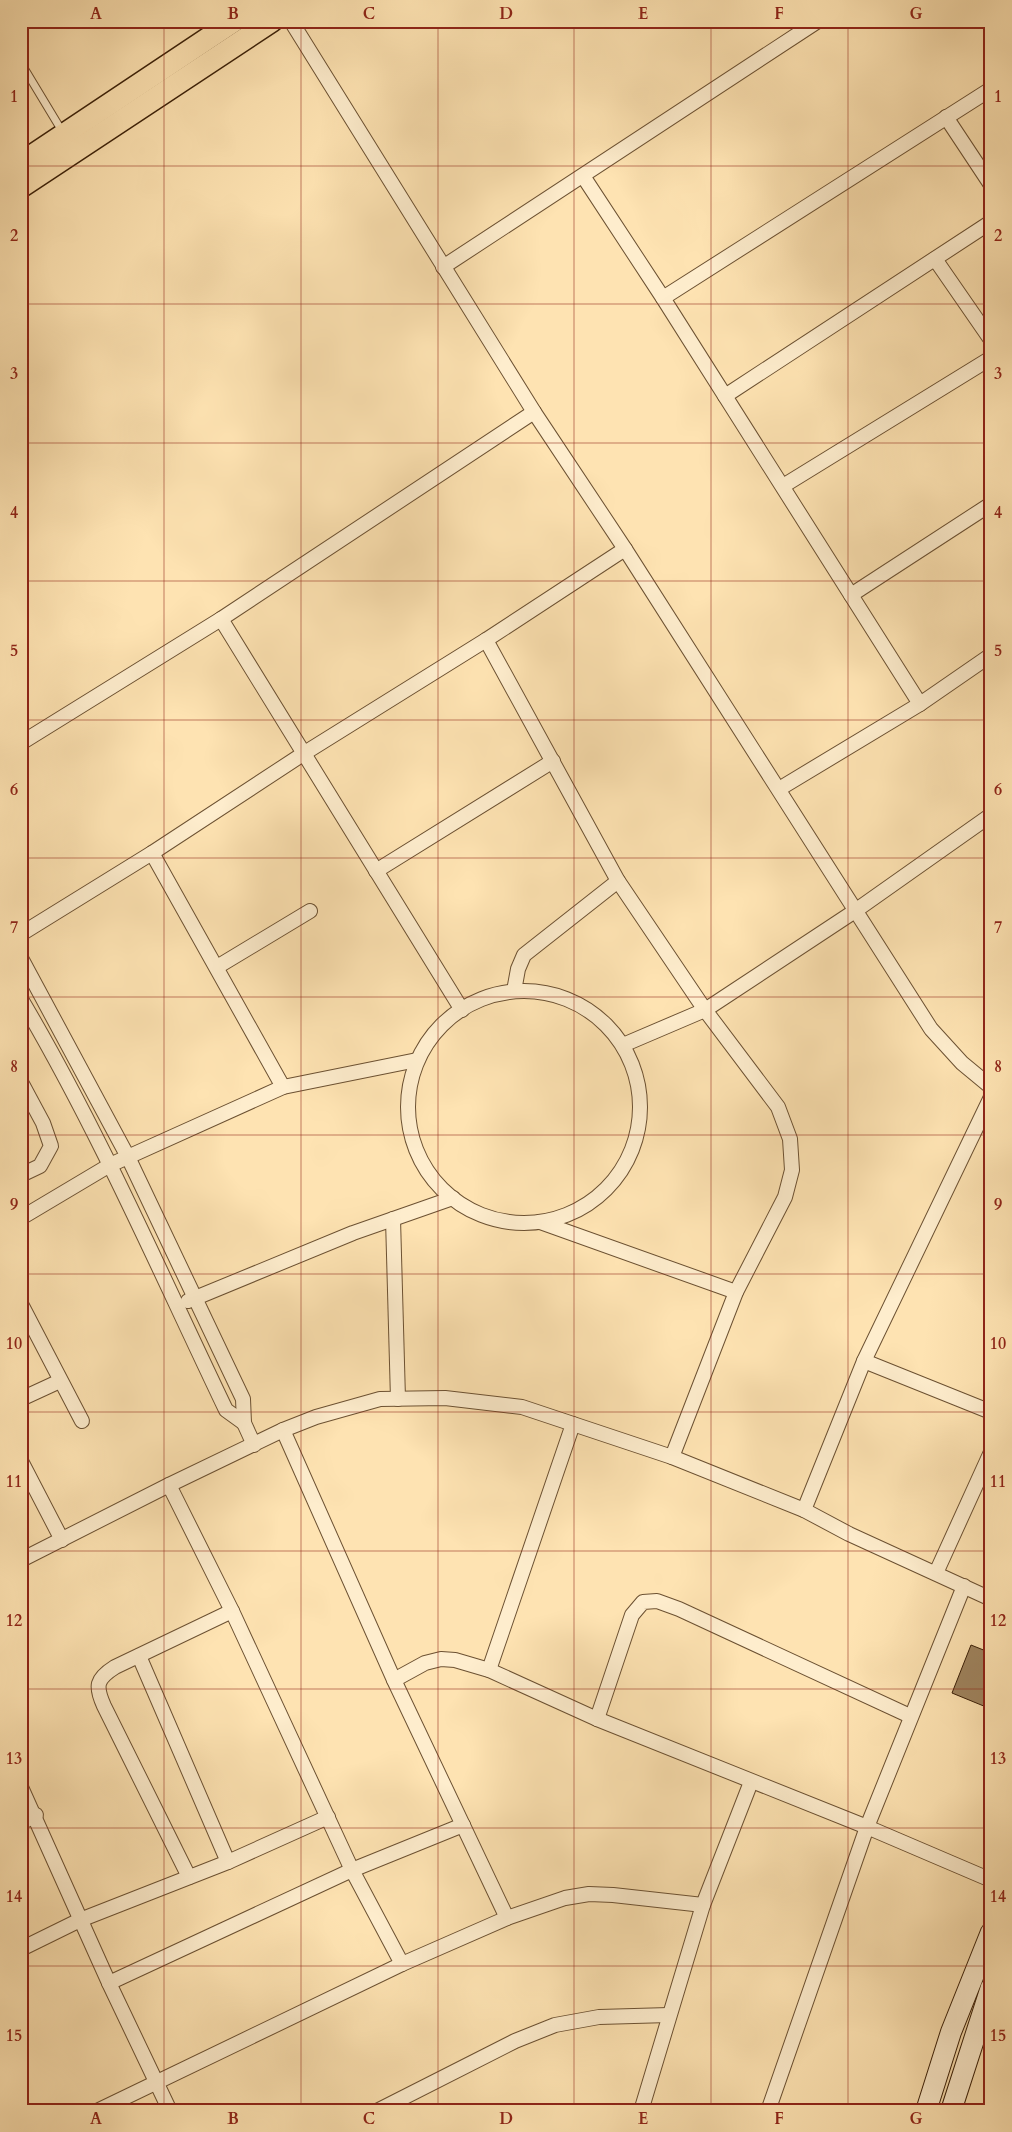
<svg xmlns="http://www.w3.org/2000/svg" width="1012" height="2132" font-family="Cardo,serif">
<rect width="100%" height="100%" fill="#fee3b2"/>
<filter id="stains"><feTurbulence type="fractalNoise" baseFrequency=".004" numOctaves="4"/><feColorMatrix values="0 0 0 0 .2 0 0 0 0 .09 0 0 0 0 .02 0 0 0 .5 -.17"/></filter>
<radialGradient id="worn" r=".72"><stop offset=".6" stop-color="#630" stop-opacity="0"/><stop offset="1" stop-color="#630" stop-opacity=".3"/></radialGradient>
<!-- building -->
<path fill="#a08560" stroke="#3b2008" d="M 971,1645 L 991,1653 L 991,1709 L 952,1693 Z"/>
<g fill="none" stroke-linecap="round" stroke-linejoin="round">
<defs>
<path id="lane" d="M 21,63 L 62,131"/>
<g id="street">
<path d="M 291,21 L 534,412 L 625,549 L 931,1029 L 962,1063 L 991,1087"/>
<path d="M 946,117 L 991,185"/>
<path d="M 583,176 L 663,298 L 920,704 L 991,655"/>
<path d="M 935,259 L 991,340"/>
<path d="M 443,267 L 818,21"/>
<path d="M 663,298 L 991,89"/>
<path d="M 725,396 L 991,222"/>
<path d="M 783,486 L 991,358"/>
<path d="M 851,595 L 991,504"/>
<path d="M 221,619 L 462,1010"/>
<path d="M 486,640 L 618,881 L 705,1010 L 778,1107 L 790,1139 L 792,1170 L 785,1197 L 736,1292 L 672,1457"/>
<path d="M 21,743 L 221,619 L 534,412"/>
<path d="M 779,789 L 920,704"/>
<path d="M 152,853 L 283,1087"/>
<path d="M 376,871 L 553,761"/>
<path d="M 21,934 L 152,853 L 303,754 L 486,640 L 625,549"/>
<path d="M 21,958 L 128,1157 L 243,1399 L 244,1423 L 254,1445"/>
<path d="M 217,967 L 310,911"/>
<path d="M 514,991 L 518,969 L 524,955 L 618,881"/>
<circle cx="524" cy="1107" r="116"/>
<path d="M 21,999 C 99,1131 160,1272 226,1410 L 244,1423"/>
<path d="M 623,1045 L 705,1010 L 855,911 L 991,815"/>
<path d="M 21,1082 L 43,1123 L 51,1146 L 40,1166 L 21,1175"/>
<path d="M 21,1218 L 110,1165 L 283,1087 L 417,1060"/>
<path d="M 393,1219 L 398,1399"/>
<path d="M 540,1222 L 736,1292"/>
<path d="M 188,1301 L 353,1233 L 453,1198"/>
<path d="M 21,1304 L 82,1421"/>
<path d="M 864,1361 L 991,1412"/>
<path d="M 21,1399 L 60,1381"/>
<path d="M 283,1430 L 394,1680 L 507,1918"/>
<path d="M 21,1461 L 62,1540"/>
<path d="M 169,1485 L 232,1611 L 352,1870 L 402,1964"/>
<path d="M 804,1510 L 864,1361 L 991,1097"/>
<path d="M 21,1560 L 169,1485 L 283,1430 L 316,1417 L 380,1399 L 445,1398 L 522,1407 L 672,1457 L 804,1510 L 849,1534 L 991,1599"/>
<path d="M 936,1573 L 991,1452"/>
<path d="M 139,1656 L 228,1862"/>
<path d="M 489,1670 L 573,1424"/>
<path d="M 394,1680 L 425,1663 L 441,1659 L 455,1660 L 489,1670 L 597,1719 L 867,1827 L 991,1880"/>
<path d="M 597,1719 L 632,1615 L 643,1602 L 657,1601 L 679,1609 L 910,1716"/>
<path d="M 21,1787 L 109,1983 L 170,2111"/>
<path d="M 21,1823 L 36,1815"/>
<path d="M 189,1877 L 104,1706 C 95,1686 96,1679 115,1667 L 232,1611"/>
<path d="M 21,1949 L 80,1920 L 228,1862 L 328,1817"/>
<path d="M 109,1983 L 352,1870 L 463,1825"/>
<path d="M 97,2111 L 402,1964 L 507,1918 L 565,1898 L 589,1894 L 613,1895 L 703,1905"/>
<path d="M 377,2111 L 515,2041 L 555,2025 L 599,2017 L 669,2015"/>
<path d="M 641,2111 L 703,1905 L 751,1782"/>
<path d="M 768,2111 L 867,1827 L 964,1586"/>
</g>
<g id="secondary">
<path d="M 926,2111 L 951,2032 L 991,1932"/>
<path d="M 951,2111 L 991,1987"/>
</g>
<g id="primary">
<path d="M 21,163 L 234,21"/>
<path d="M 21,187 L 272,21"/>
</g>
</defs>
<!-- lane casing -->
<use href="#lane" stroke="#6c5132" stroke-width="9"/>
<!-- street casing -->
<use href="#street" stroke="#6c5132" stroke-width="16"/>
<!-- secondary casing -->
<use href="#secondary" stroke="#3b2008" stroke-width="22"/>
<!-- primary casing -->
<use href="#primary" stroke="#3b2008" stroke-width="24"/>
<!-- lane -->
<use href="#lane" stroke="#feedcd" stroke-width="7"/>
<!-- street -->
<use href="#street" stroke="#feedcd" stroke-width="14"/>
<!-- secondary -->
<use href="#secondary" stroke="#feedcd" stroke-width="20"/>
<!-- primary -->
<use href="#primary" stroke="#fee3b2" stroke-width="21"/>
</g>
<!-- grid -->
<path fill="none" stroke="#8f2418" stroke-width="1" stroke-opacity="0.55" d="M 164,21 L 164,2111M 301,21 L 301,2111M 438,21 L 438,2111M 574,21 L 574,2111M 711,21 L 711,2111M 848,21 L 848,2111M 21,166 L 991,166M 21,304 L 991,304M 21,443 L 991,443M 21,581 L 991,581M 21,720 L 991,720M 21,858 L 991,858M 21,997 L 991,997M 21,1135 L 991,1135M 21,1274 L 991,1274M 21,1412 L 991,1412M 21,1551 L 991,1551M 21,1689 L 991,1689M 21,1828 L 991,1828M 21,1966 L 991,1966"/>
<!-- margin -->
<rect width="1012" height="2132" fill="none" stroke="#fee3b2" stroke-width="55"/>
<rect x="28" y="28" width="956" height="2076" fill="none" stroke="#8f2418" stroke-width="2"/>
<g font-size="16" text-anchor="middle" font-weight="bold" fill="#8f2418">
<text x="96" y="19">A</text>
<text x="233" y="19">B</text>
<text x="369" y="19">C</text>
<text x="506" y="19">D</text>
<text x="643" y="19">E</text>
<text x="779" y="19">F</text>
<text x="916" y="19">G</text>
<text x="14" y="102">1</text>
<text x="998" y="102">1</text>
<text x="14" y="241">2</text>
<text x="998" y="241">2</text>
<text x="14" y="379">3</text>
<text x="998" y="379">3</text>
<text x="14" y="518">4</text>
<text x="998" y="518">4</text>
<text x="14" y="656">5</text>
<text x="998" y="656">5</text>
<text x="14" y="795">6</text>
<text x="998" y="795">6</text>
<text x="14" y="933">7</text>
<text x="998" y="933">7</text>
<text x="14" y="1072">8</text>
<text x="998" y="1072">8</text>
<text x="14" y="1210">9</text>
<text x="998" y="1210">9</text>
<text x="14" y="1349">10</text>
<text x="998" y="1349">10</text>
<text x="14" y="1487">11</text>
<text x="998" y="1487">11</text>
<text x="14" y="1626">12</text>
<text x="998" y="1626">12</text>
<text x="14" y="1764">13</text>
<text x="998" y="1764">13</text>
<text x="14" y="1902">14</text>
<text x="998" y="1902">14</text>
<text x="14" y="2041">15</text>
<text x="998" y="2041">15</text>
<text x="96" y="2124">A</text>
<text x="233" y="2124">B</text>
<text x="369" y="2124">C</text>
<text x="506" y="2124">D</text>
<text x="643" y="2124">E</text>
<text x="779" y="2124">F</text>
<text x="916" y="2124">G</text>
</g>
<rect width="100%" height="100%" filter="url(#stains)"/>
<rect width="100%" height="100%" fill="url(#worn)"/>
</svg>
